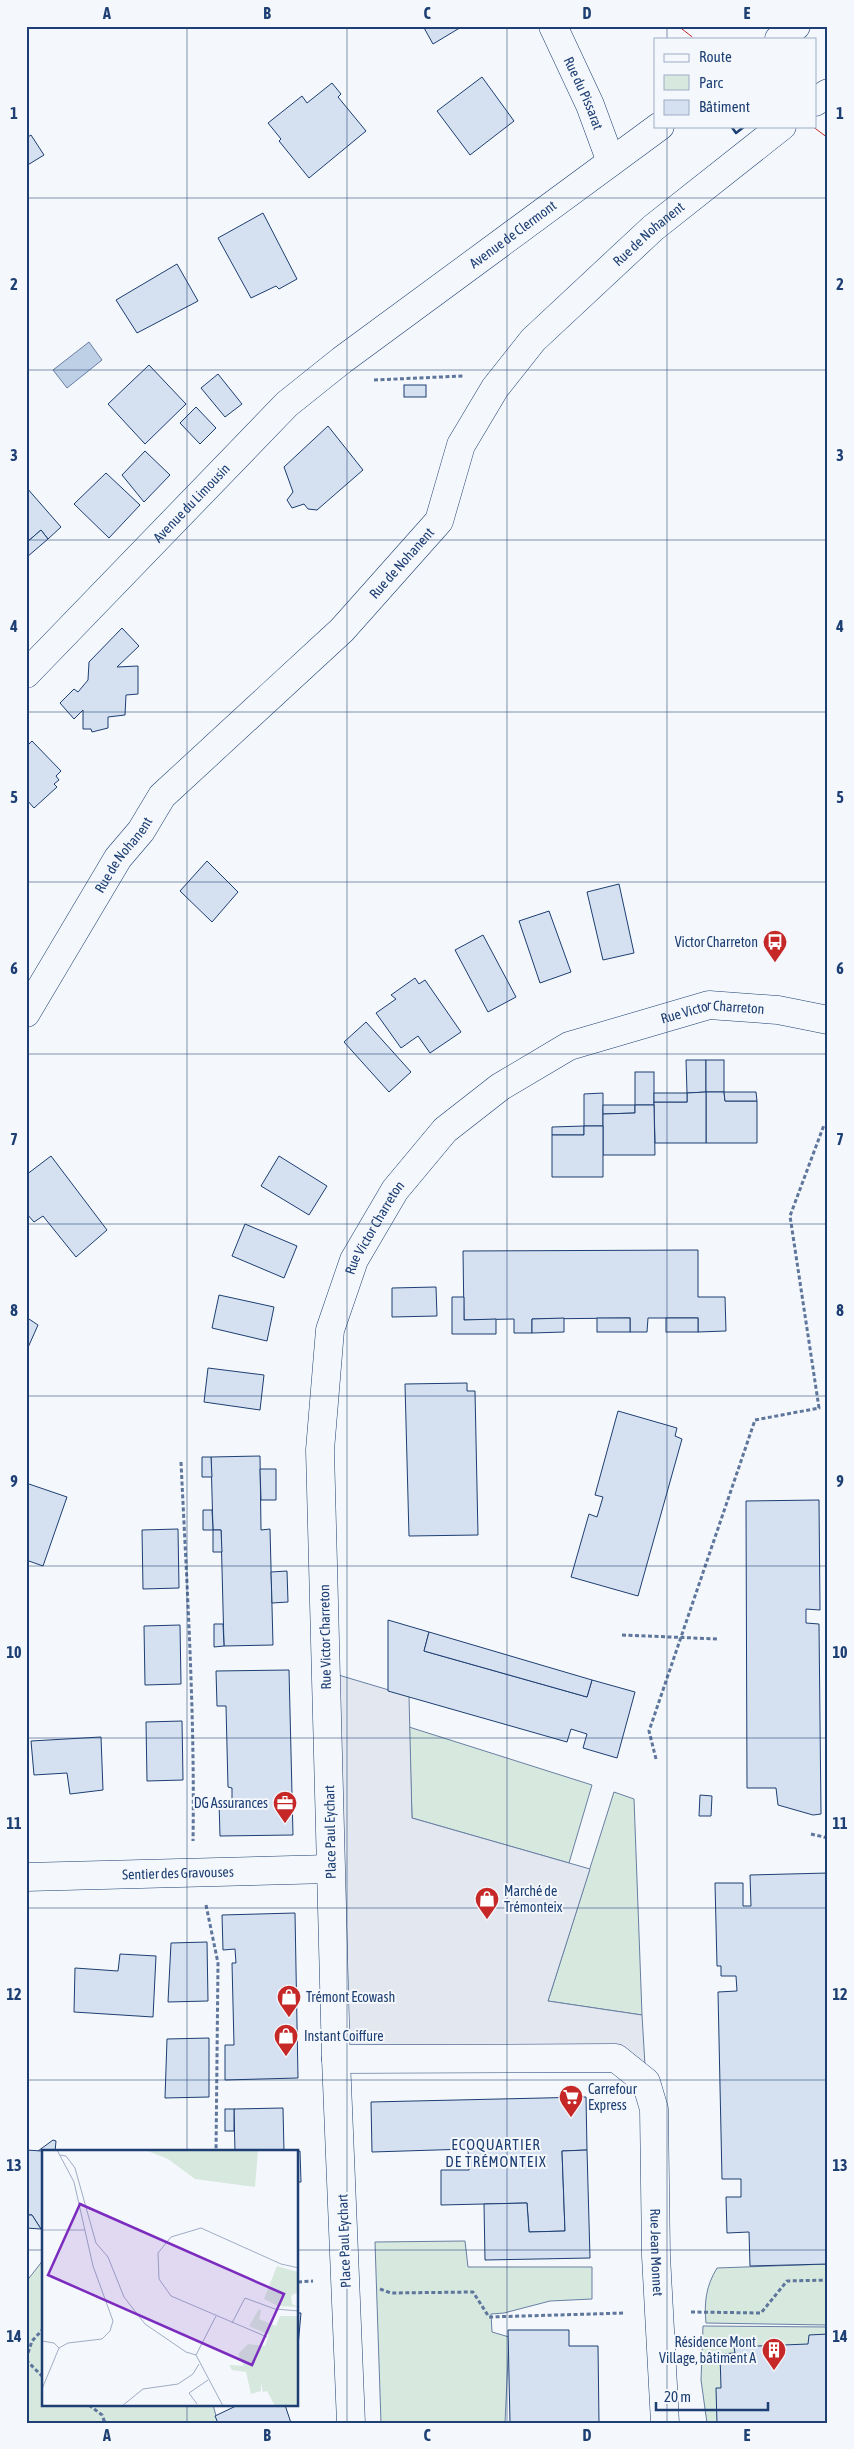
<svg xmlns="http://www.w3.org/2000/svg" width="854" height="2449" font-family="'Asap Condensed',sans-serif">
<rect width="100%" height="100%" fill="#f4f7fb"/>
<!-- green -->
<g fill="#d7e8df" stroke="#687fa3">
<path d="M 409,1727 L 592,1785 L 569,1863 L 412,1818 Z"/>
<path d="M 614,1792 L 634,1799 L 642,2015 L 548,2001 Z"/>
<path d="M 465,2241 L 468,2267 L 592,2267 L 592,2299 L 550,2301 L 504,2313 L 491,2314 L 492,2332 L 509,2337 L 505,2423 L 381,2423 L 375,2242 Z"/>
<path d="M 44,2259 L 44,2405 L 213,2405 L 218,2423 L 26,2423 L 26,2282 Z"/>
<path d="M 828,2264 L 828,2325 L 706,2323 C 704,2302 706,2286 717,2268 Z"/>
<path d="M 703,2326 L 828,2327 L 828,2423 L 707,2423 L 701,2380 Z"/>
</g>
<!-- parking -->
<path fill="#e3e8f0" stroke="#687fa3" d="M 325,1671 L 409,1696 L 412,1818 L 590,1869 L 548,2001 L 642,2015 L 646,2082 L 616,2058 L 336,2059 Z"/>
<!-- water -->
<path fill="#bed0e5" stroke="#687fa3" d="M 89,342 L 102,360 L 67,388 L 53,370 Z"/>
<!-- building -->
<g fill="#d5e0f0" stroke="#1d3f73">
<path d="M 423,26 L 463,26 L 433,44 Z"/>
<path d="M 482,77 L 514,121 L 470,155 L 437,111 Z"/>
<path d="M 332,83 L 341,94 L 338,97 L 366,131 L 309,178 L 279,141 L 281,139 L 268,123 L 302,96 L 307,103 Z"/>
<path d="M 31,135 L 44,155 L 26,166 L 26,138 Z"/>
<path d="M 263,213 L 297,279 L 279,289 L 276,286 L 251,298 L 218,238 Z"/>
<path d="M 177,264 L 198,301 L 137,333 L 116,300 Z"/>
<path d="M 149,365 L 186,404 L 145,444 L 108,404 Z"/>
<path d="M 218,374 L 242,404 L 225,417 L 201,388 Z"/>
<rect x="404" y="385" width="22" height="12"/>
<path d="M 196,407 L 216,428 L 200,444 L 180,423 Z"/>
<path d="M 328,426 L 363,470 L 317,510 L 308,509 L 304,504 L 292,508 L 287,500 L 293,492 L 284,467 Z"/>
<path d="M 145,451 L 170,475 L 144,502 L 122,475 Z"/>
<path d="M 106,473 L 140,505 L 109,538 L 74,504 Z"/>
<path d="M 26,487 L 61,527 L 48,539 L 41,530 L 26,543 Z"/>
<path d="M 41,530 L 48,539 L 27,557 L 26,543 Z"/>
<path d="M 122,628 L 139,646 L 117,667 L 138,666 L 138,694 L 126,695 L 125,715 L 108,717 L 108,728 L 92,732 L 91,729 L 83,729 L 83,710 L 74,719 L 60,703 L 74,689 L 78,692 L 88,680 L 89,662 Z"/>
<path d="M 32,741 L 61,771 L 56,776 L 59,780 L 54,784 L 57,787 L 34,808 L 26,799 L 26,747 Z"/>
<path d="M 207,861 L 238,892 L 212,922 L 180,891 Z"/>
<path d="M 619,884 L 634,953 L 603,960 L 587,892 Z"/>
<path d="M 549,911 L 571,972 L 540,983 L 519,921 Z"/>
<path d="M 483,935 L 516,997 L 488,1012 L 455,950 Z"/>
<path d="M 415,978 L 419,984 L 425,980 L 461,1032 L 430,1053 L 418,1036 L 401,1048 L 376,1013 L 396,999 L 391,995 Z"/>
<path d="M 366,1022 L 411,1072 L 389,1092 L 344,1042 Z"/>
<path d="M 686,1060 L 706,1060 L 706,1092 L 687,1093 Z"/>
<rect x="706" y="1060" width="18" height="32"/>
<rect x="635" y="1072" width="19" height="33"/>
<path d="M 706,1092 L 724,1092 L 725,1101 L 757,1101 L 757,1143 L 706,1143 Z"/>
<path d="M 706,1092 L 706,1143 L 655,1143 L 654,1102 L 687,1102 L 687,1093 Z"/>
<path d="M 724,1092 L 756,1092 L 757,1101 L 725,1101 Z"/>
<path d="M 603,1093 L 603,1126 L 584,1126 L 584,1094 Z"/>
<rect x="654" y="1093" width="33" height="9"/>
<path d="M 603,1105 L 635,1105 L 635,1113 L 603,1114 Z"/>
<path d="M 635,1105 L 654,1105 L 655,1155 L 603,1155 L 603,1114 L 635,1113 Z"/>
<path d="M 584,1126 L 584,1135 L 552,1135 L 552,1127 Z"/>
<path d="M 584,1126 L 603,1126 L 603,1177 L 552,1177 L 552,1135 L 584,1135 Z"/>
<path d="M 51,1156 L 107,1230 L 76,1257 L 43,1216 L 34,1222 L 26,1213 L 26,1175 Z"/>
<path d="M 279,1156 L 327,1186 L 309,1215 L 261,1186 Z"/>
<path d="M 245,1224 L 297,1246 L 284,1278 L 232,1256 Z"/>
<path d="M 698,1250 L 698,1297 L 725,1297 L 726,1331 L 698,1332 L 698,1318 L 648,1318 L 647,1332 L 630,1332 L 630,1318 L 532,1319 L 532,1333 L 514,1333 L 514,1319 L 464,1320 L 463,1251 Z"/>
<path d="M 436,1287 L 437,1316 L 392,1317 L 392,1288 Z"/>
<path d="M 219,1295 L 274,1307 L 267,1341 L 212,1328 Z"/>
<path d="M 452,1297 L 464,1297 L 464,1320 L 496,1319 L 496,1334 L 452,1334 Z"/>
<path d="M 26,1317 L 38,1325 L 26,1352 Z"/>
<path d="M 564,1318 L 564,1332 L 532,1333 L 532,1319 Z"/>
<rect x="597" y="1318" width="33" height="14"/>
<rect x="666" y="1318" width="32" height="14"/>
<path d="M 208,1368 L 264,1375 L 260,1410 L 204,1402 Z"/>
<path d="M 467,1383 L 467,1391 L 475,1391 L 478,1535 L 409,1536 L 405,1384 Z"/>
<path d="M 618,1411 L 677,1428 L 675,1436 L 682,1439 L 638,1596 L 571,1577 L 589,1514 L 597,1517 L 603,1497 L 595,1495 Z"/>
<path d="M 260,1456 L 261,1530 L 270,1529 L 273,1645 L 224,1646 L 221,1530 L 213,1530 L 211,1457 Z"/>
<path d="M 202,1457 L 211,1457 L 212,1477 L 202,1477 Z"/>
<path d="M 260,1469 L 276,1469 L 276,1500 L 261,1500 Z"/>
<path d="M 26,1483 L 67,1497 L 43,1566 L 26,1560 Z"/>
<path d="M 819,1500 L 820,1610 L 806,1609 L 806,1623 L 819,1624 L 821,1814 L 813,1815 L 778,1805 L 776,1788 L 747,1788 L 746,1501 Z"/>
<path d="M 203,1510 L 212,1510 L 213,1530 L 203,1530 Z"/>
<path d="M 178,1529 L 179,1588 L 143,1589 L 142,1530 Z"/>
<path d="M 213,1530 L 221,1530 L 222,1552 L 213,1552 Z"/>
<path d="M 287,1571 L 288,1602 L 272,1603 L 271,1572 Z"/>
<path d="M 388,1620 L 429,1632 L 424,1651 L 587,1697 L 592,1680 L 635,1692 L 617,1758 L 583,1748 L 587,1734 L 571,1729 L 567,1742 L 388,1691 Z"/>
<path d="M 214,1624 L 223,1624 L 224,1646 L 214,1647 Z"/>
<path d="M 180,1625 L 181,1684 L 145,1685 L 144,1626 Z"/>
<path d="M 429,1632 L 592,1680 L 587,1697 L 424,1651 Z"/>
<path d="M 289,1670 L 293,1835 L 220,1836 L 219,1802 L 232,1801 L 232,1788 L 228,1787 L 226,1706 L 217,1706 L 216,1671 Z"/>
<path d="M 182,1721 L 183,1780 L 147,1781 L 146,1722 Z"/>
<path d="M 101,1737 L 103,1790 L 70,1794 L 67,1773 L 34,1775 L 31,1741 Z"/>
<path d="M 700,1795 L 712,1796 L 711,1816 L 699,1816 Z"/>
<path d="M 828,1873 L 828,2264 L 750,2266 L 749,2232 L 727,2233 L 726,2197 L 741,2197 L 741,2179 L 722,2179 L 718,1992 L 737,1991 L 736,1976 L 721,1976 L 721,1966 L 717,1966 L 715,1883 L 743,1883 L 743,1906 L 751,1906 L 750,1875 Z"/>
<path d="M 295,1913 L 298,2078 L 225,2080 L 225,2045 L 234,2045 L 232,1963 L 236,1963 L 235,1949 L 223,1950 L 222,1915 Z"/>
<path d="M 207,1942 L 208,2001 L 168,2002 L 171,1943 Z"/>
<path d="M 120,1954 L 156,1956 L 153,2017 L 74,2012 L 75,1968 L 118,1971 Z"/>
<path d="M 209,2038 L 209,2097 L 165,2098 L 167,2039 Z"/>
<path d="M 586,2097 L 587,2150 L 562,2151 L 565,2231 L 529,2232 L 527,2203 L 441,2205 L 441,2170 L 469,2170 L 468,2149 L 372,2152 L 371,2102 Z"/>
<path d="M 283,2108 L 284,2152 L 235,2152 L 234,2109 Z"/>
<rect x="225" y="2109" width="9" height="22"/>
<path d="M 53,2140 L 56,2141 L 55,2152 L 44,2152 L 44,2154 L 38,2151 Z"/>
<path d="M 26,2150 L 42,2151 L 44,2154 L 44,2230 L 41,2229 L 32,2215 L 26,2215 Z"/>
<path d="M 587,2150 L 590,2258 L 485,2260 L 484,2204 L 527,2203 L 529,2232 L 565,2231 L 562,2151 Z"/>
<path d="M 284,2151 L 300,2151 L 301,2182 L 298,2182 L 298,2152 Z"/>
<path d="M 26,2215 L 32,2215 L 41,2229 L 26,2228 Z"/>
<path d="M 298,2313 L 301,2313 L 298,2346 Z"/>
<path d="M 508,2330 L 569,2330 L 569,2346 L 598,2346 L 599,2423 L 510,2423 Z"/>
<path d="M 828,2334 L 828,2423 L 717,2423 L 716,2388 L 721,2388 L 720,2354 L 735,2353 L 734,2347 L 808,2344 L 809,2335 Z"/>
<path d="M 238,2405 L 285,2405 L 291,2423 L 218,2423 L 215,2416 Z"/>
</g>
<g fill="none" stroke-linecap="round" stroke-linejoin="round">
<defs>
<g id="minor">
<path id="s1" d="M 553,26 L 590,105 L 611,162"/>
<path d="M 815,102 L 828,93"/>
<path id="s2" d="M 26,1013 L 118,858 L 141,831 L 162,796 L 342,630 L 439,521 L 461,445 L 495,388 L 533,340 L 653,228 L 782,126"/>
<path id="s3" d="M 26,1877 L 330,1869"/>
<path id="s4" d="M 336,2059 L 616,2058 L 646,2082 L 654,2109 L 656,2256 L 665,2423"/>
<path id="s5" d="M 351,2423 L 336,2059 L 320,1450 L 330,1330 L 354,1260 L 395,1190 L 445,1130 L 500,1087 L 569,1046 L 709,1005 L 778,1010 L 828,1020"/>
</g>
<g id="major">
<path d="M 779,39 L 796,26"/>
<path id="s6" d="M 26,674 L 287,404 L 342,360 L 660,126"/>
</g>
</defs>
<!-- minor casing -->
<use href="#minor" stroke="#1d3f73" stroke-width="29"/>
<!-- major casing -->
<use href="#major" stroke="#1d3f73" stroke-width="29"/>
<!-- path -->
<g stroke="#5e769c" stroke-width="3" stroke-dasharray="4 2.5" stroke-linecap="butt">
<path d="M 374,380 L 463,376"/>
<path d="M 181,1462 C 187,1588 195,1714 193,1841"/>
<path d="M 622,1635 L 718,1639"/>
<path d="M 656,1759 L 649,1731 L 755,1420 L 819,1408 L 790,1216 L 824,1125 L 828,1126"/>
<path d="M 811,1834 L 828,1838"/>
<path d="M 206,1905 L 218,1963 L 216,2152"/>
<path d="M 298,2282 L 313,2281"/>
<path d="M 380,2289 L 391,2293 L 473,2292 L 489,2317 L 625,2313"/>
<path d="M 691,2312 L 761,2313 L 787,2281 L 828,2280"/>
<path d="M 26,2359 L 32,2341 L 44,2328"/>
<path d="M 26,2360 L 44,2378"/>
<path d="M 89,2405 L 102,2415 L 105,2423"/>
</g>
<!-- minor -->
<use href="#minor" stroke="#f4f7fb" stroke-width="28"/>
<!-- major -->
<use href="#major" stroke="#f4f7fb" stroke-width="28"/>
<!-- wall -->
<path stroke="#1d3f73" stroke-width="2.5" d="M 731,126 L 736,133 L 745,126"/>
<!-- power -->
<g stroke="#c62828" stroke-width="1" stroke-dasharray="18 4 2.5 4" stroke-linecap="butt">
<path d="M 678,26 L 695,39"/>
<path d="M 812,126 L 828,138"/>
</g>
</g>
<!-- grid -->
<path fill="none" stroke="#1d3f73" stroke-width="1" stroke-opacity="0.55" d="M 187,26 L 187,2152M 347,26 L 347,2423M 507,26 L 507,2423M 667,26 L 667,39M 667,126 L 667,2423M 26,198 L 828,198M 26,370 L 828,370M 26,540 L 828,540M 26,712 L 828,712M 26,882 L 828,882M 26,1054 L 828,1054M 26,1224 L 828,1224M 26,1396 L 828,1396M 26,1566 L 828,1566M 26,1738 L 828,1738M 26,1908 L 828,1908M 26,2080 L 828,2080M 26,2250 L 44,2250M 298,2250 L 828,2250M 187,2405 L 187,2423"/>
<!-- icons -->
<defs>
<symbol id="bus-pin" viewBox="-11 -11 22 30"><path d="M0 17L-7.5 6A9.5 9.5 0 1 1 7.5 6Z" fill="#c62828" stroke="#f4f7fb"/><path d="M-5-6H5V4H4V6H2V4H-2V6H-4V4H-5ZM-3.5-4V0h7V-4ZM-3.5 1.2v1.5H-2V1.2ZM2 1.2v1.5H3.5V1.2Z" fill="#fff"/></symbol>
<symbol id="office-pin" viewBox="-11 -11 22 30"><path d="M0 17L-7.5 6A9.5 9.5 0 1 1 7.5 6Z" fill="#c62828" stroke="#f4f7fb"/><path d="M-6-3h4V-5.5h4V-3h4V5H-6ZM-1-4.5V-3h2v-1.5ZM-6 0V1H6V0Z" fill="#fff"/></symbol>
<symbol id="shop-pin" viewBox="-11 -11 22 30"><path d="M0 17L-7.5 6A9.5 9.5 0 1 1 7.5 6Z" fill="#c62828" stroke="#f4f7fb"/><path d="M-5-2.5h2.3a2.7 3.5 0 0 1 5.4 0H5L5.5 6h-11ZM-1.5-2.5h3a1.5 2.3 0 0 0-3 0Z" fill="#fff"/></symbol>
<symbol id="supermarket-pin" viewBox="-11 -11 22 30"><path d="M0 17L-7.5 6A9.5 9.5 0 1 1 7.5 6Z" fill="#c62828" stroke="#f4f7fb"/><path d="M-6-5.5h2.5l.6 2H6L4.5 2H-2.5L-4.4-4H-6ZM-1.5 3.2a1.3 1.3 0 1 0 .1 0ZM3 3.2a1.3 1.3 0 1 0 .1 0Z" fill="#fff"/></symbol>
<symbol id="building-pin" viewBox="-11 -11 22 30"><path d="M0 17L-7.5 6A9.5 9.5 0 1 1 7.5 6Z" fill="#c62828" stroke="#f4f7fb"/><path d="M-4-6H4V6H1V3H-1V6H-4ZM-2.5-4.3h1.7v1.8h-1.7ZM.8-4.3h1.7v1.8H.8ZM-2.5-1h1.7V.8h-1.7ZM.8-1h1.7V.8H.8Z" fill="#fff"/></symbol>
</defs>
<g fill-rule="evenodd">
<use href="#bus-pin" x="761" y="928" width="28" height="38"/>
<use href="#office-pin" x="271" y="1789" width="28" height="38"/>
<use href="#shop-pin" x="473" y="1885" width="28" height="38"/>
<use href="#shop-pin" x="275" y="1983" width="28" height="38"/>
<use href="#shop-pin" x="272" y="2022" width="28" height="38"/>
<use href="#supermarket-pin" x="557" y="2083" width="28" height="38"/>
<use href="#building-pin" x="760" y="2336" width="28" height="38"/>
</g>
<g text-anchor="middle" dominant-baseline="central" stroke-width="4" stroke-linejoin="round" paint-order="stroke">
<!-- street labels -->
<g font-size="14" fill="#1d3f73" stroke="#f4f7fb">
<text stroke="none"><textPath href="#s1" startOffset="74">Rue du Pissarat</textPath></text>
<text stroke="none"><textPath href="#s2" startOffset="1011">Rue de Nohanent</textPath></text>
<text stroke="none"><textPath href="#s6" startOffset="658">Avenue de Clermont</textPath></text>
<text stroke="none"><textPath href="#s6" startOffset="238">Avenue du Limousin</textPath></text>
<text stroke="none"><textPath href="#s2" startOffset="591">Rue de Nohanent</textPath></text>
<text stroke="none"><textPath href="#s2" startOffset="186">Rue de Nohanent</textPath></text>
<text stroke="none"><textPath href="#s5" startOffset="1626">Rue Victor Charreton</textPath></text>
<text stroke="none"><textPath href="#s5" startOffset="1206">Rue Victor Charreton</textPath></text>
<text transform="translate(325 1637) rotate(-91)">Rue Victor Charreton</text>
<text transform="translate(330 1832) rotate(-91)">Place Paul Eychart</text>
<text stroke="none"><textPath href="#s3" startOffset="152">Sentier des Gravouses</textPath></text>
<text transform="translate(344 2241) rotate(-92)">Place Paul Eychart</text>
<text stroke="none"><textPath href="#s4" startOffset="490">Rue Jean Monnet</textPath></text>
</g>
<!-- poi labels -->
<g font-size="14" fill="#1d3f73" stroke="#f4f7fb" text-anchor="start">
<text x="758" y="942" text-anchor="end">Victor Charreton</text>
<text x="268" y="1803" text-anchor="end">DG Assurances</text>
<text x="504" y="1891">Marché de<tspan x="504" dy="16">Trémonteix</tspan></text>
<text x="306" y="1997">Trémont Ecowash</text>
<text x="304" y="2036">Instant Coiffure</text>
<text x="588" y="2089">Carrefour<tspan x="588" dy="16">Express</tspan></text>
<text x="756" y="2342" text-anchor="end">Résidence Mont<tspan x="756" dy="16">Village, bâtiment A</tspan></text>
</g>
<!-- neighbourhood labels -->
<g font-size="15" letter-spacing="1" fill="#1d3f73" stroke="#f4f7fb">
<text x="496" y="2144">ECOQUARTIER<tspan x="496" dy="17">DE TRÉMONTEIX</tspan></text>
</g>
</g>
<!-- overview -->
<g transform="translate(42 2150)">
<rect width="256" height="256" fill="#f4f7fb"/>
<path d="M 103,0 L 216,0 L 213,37 L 153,29 L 126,9 ZM 235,116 L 256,122 L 256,142 L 249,146 L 250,154 L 256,157 L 236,156 L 222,149 ZM 217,159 L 219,161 L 217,169 L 234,176 L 238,166 L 256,166 L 256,256 L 233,256 L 225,241 L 221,242 L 219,233 L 219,241 L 209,244 L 204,222 L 190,220 L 187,215 L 202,216 L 196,204 L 206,194 L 223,196 L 227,185 L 207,176 Z" fill="#d7e8df"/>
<path fill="none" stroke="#9eadc5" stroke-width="1" d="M 18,5 L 24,6 L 33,18 L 54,93 L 66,107 L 82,147 L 103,174 L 144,202 L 154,205M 0,80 L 43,80M 190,173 L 203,148 L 233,159 L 257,161M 225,187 L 129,146 L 117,129 L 116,103 L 129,87 L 159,78 L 239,114 L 257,118M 0,191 L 12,193 L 17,198M 154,205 L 181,256M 154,205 L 174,166M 0,239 L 17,198 L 26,193 L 60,189 L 68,181 L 71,171 L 51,116 L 32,32 L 15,0M 155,254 L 147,243 L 166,230M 80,256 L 101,239 L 136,234 L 151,224 L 157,214"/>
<path fill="#7b2cbf" fill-opacity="0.15" stroke="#7b2cbf" stroke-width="2.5" d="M 38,54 L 242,144 L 210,215 L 6,125 Z"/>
<rect width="256" height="256" fill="none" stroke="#1d3f73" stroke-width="2.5"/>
</g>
<!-- border -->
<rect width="854" height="2449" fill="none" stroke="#f4f7fb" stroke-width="55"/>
<!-- legend -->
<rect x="654" y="38" width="162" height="90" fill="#f4f7fb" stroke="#9eadc5"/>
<rect x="664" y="54" width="25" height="8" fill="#f4f7fb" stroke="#9eadc5"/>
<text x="699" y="62" font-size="15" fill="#1d3f73">Route</text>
<rect x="664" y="75" width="25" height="15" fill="#d7e8df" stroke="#9eadc5"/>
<text x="699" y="88" font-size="15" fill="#1d3f73">Parc</text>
<rect x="664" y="100" width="25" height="15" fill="#d5e0f0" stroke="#9eadc5"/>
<text x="699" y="112" font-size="15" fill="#1d3f73">Bâtiment</text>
<!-- scale -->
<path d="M656 2402v8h112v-8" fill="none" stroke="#1d3f73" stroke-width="2.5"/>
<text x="664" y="2402" font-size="15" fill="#1d3f73" stroke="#f4f7fb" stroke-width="4" paint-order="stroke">20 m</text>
<rect x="28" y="28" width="798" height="2394" fill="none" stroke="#1d3f73" stroke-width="2"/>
<g font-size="16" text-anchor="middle" font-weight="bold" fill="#1d3f73">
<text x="107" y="19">A</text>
<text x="267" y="19">B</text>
<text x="427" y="19">C</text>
<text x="587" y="19">D</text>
<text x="747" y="19">E</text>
<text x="14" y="119">1</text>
<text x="840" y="119">1</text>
<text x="14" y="290">2</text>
<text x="840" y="290">2</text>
<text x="14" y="461">3</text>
<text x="840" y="461">3</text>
<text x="14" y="632">4</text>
<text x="840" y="632">4</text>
<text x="14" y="803">5</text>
<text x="840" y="803">5</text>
<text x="14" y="974">6</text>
<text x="840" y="974">6</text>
<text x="14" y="1145">7</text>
<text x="840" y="1145">7</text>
<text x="14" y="1316">8</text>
<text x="840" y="1316">8</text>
<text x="14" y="1487">9</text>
<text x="840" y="1487">9</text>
<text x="14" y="1658">10</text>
<text x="840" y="1658">10</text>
<text x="14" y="1829">11</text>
<text x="840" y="1829">11</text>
<text x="14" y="2000">12</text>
<text x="840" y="2000">12</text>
<text x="14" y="2171">13</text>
<text x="840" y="2171">13</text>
<text x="14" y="2342">14</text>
<text x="840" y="2342">14</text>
<text x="107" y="2441">A</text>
<text x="267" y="2441">B</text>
<text x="427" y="2441">C</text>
<text x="587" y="2441">D</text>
<text x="747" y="2441">E</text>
</g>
</svg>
